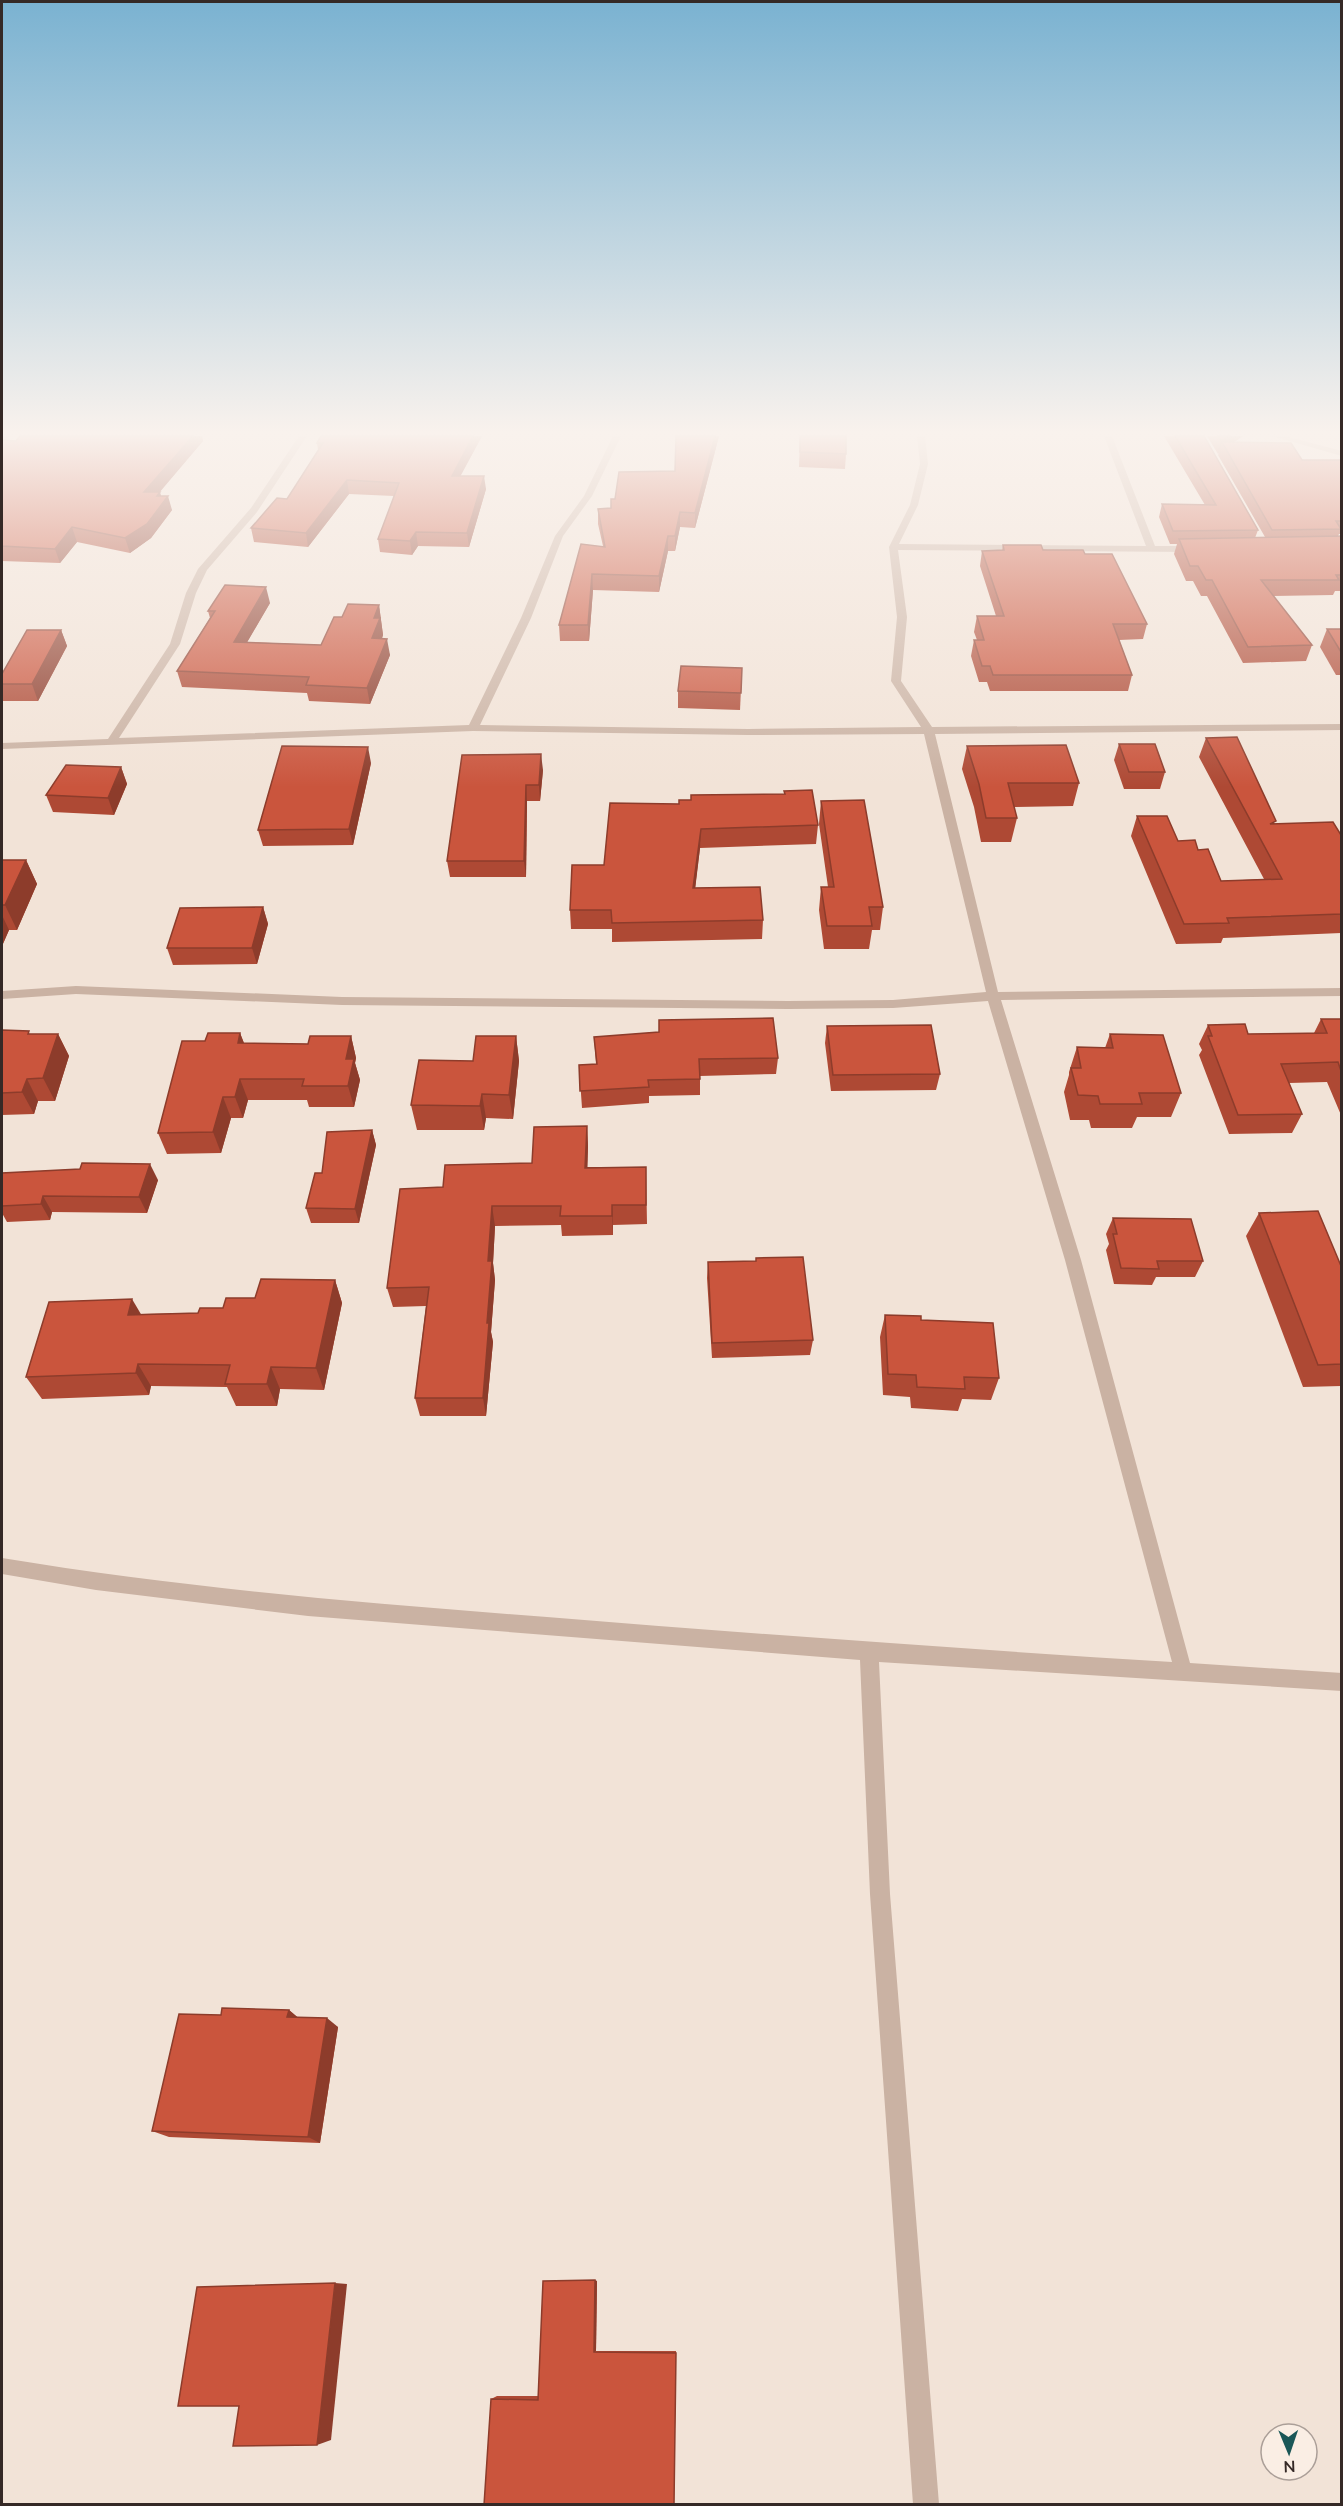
<svg xmlns="http://www.w3.org/2000/svg" width="1343" height="2506" font-family="'Nunito Sans',sans-serif">
<rect width="100%" height="100%" fill="#f2e3d7"/>
<g fill="none" stroke-linecap="round" stroke-linejoin="round">
<!-- street -->
<g fill="#cab2a3" fill-rule="evenodd">
<path d="M 2,436 L 10,436 L 2,443 Z"/>
<path d="M 299,436 L 307,436 L 257,512 L 207,570 L 196,593 L 180,644 L 119,738 L 469,725 L 521,618 L 555,536 L 584,496 L 613,436 L 621,436 L 592,496 L 563,536 L 531,618 L 480,725 L 748,729 L 921,727 L 891,681 L 897,617 L 889,547 L 910,505 L 920,464 L 917,436 L 925,436 L 928,464 L 918,505 L 899,544 L 1146,546 L 1104,436 L 1112,436 L 1155,546 L 1195,546 L 1199,549 L 1195,552 L 898,550 L 907,617 L 901,681 L 932,727 L 1342,724 L 1342,730 L 935,734 L 998,992 L 1342,988 L 1342,996 L 1001,1000 L 1081,1260 L 1190,1663 L 1342,1673 L 1342,1691 L 879,1662 L 890,1894 L 939,2504 L 913,2504 L 870,1894 L 860,1660 L 308,1616 L 96,1590 L 2,1574 L 2,1558 C 183,1588 365,1603 547,1617 C 755,1634 963,1649 1172,1662 L 1065,1260 L 988,1001 L 893,1008 L 788,1009 L 342,1005 L 76,994 L 2,999 L 2,991 L 76,986 L 342,997 L 788,1001 L 893,1000 L 986,992 L 924,734 L 748,735 L 473,731 L 2,749 L 2,743 L 108,739 L 170,644 L 186,593 L 198,569 L 251,508 Z"/>
<path d="M 1272,436 L 1285,436 L 1342,451 L 1342,456 Z"/>
</g>
</g>
<!-- wall -->
<g fill="#ae4934">
<path d="M 20,436 L 202,436 L 203,441 L 159,492 L 161,496 L 172,510 L 151,538 L 130,553 L 77,542 L 60,563 L 2,561 L 2,440 L 16,441 Z"/>
<path d="M 482,436 L 460,476 L 486,489 L 469,547 L 418,546 L 412,555 L 380,552 L 378,539 L 394,496 L 349,494 L 308,547 L 254,542 L 251,528 L 287,499 L 318,450 L 317,443 Z"/>
<path d="M 676,436 L 719,436 L 695,528 L 680,527 L 675,551 L 668,551 L 659,592 L 593,590 L 589,641 L 560,641 L 559,625 L 603,546 L 598,524 L 598,509 L 611,508 L 615,499 L 675,471 Z"/>
<path d="M 800,436 L 846,436 L 846,454 L 845,469 L 799,467 Z"/>
<path d="M 1164,436 L 1204,436 L 1258,530 L 1255,538 L 1265,537 L 1218,455 L 1219,453 L 1218,454 L 1207,436 L 1243,436 L 1234,442 L 1302,460 L 1341,460 L 1341,534 L 1339,534 L 1338,536 L 1341,536 L 1341,591 L 1335,591 L 1333,595 L 1273,596 L 1312,645 L 1306,661 L 1243,663 L 1207,596 L 1201,596 L 1193,581 L 1186,581 L 1174,554 L 1177,544 L 1170,544 L 1159,517 L 1162,504 L 1205,505 Z"/>
<path d="M 1003,545 L 1085,554 L 1147,624 L 1143,639 L 1119,640 L 1132,675 L 1128,691 L 990,691 L 987,682 L 979,682 L 971,656 L 974,640 L 977,640 L 974,632 L 977,616 L 996,616 L 980,566 L 982,551 L 1002,551 Z"/>
<path d="M 270,603 L 247,642 L 321,645 L 342,617 L 379,605 L 383,635 L 382,639 L 390,655 L 370,704 L 309,701 L 307,693 L 182,687 L 177,671 L 210,618 L 208,611 Z"/>
<path d="M 1327,629 L 1341,629 L 1341,675 L 1336,675 L 1320,647 Z"/>
<path d="M 61,630 L 67,646 L 38,701 L 2,701 L 2,674 Z"/>
<path d="M 742,668 L 740,710 L 678,708 L 678,691 Z"/>
<path d="M 1206,738 L 1275,824 L 1341,835 L 1341,933 L 1223,938 L 1221,943 L 1176,944 L 1131,836 L 1137,816 L 1178,841 L 1198,850 L 1221,881 L 1264,879 L 1199,757 Z"/>
<path d="M 1119,744 L 1165,772 L 1160,789 L 1124,789 L 1114,760 Z"/>
<path d="M 967,746 L 1079,783 L 1073,806 L 1014,807 L 1017,818 L 1011,842 L 981,842 L 974,807 L 962,769 Z"/>
<path d="M 462,755 L 543,770 L 540,801 L 527,801 L 526,877 L 450,877 L 447,861 Z"/>
<path d="M 371,763 L 353,845 L 263,846 L 258,830 Z"/>
<path d="M 121,767 L 127,784 L 114,815 L 53,812 L 46,795 Z"/>
<path d="M 784,791 L 818,825 L 816,844 L 700,848 L 695,888 L 763,920 L 762,939 L 612,942 L 612,929 L 571,929 L 570,910 L 604,865 L 679,804 L 784,794 Z"/>
<path d="M 821,801 L 883,907 L 880,930 L 872,930 L 869,949 L 824,949 L 819,910 L 821,887 L 828,887 L 819,824 Z"/>
<path d="M 2,860 L 26,860 L 37,884 L 17,930 L 9,930 L 2,946 Z"/>
<path d="M 263,907 L 268,924 L 257,964 L 173,965 L 167,948 Z"/>
<path d="M 1321,1019 L 1341,1019 L 1341,1115 L 1327,1082 L 1289,1083 L 1302,1114 L 1292,1133 L 1229,1134 L 1199,1055 L 1202,1050 L 1199,1044 L 1208,1025 L 1248,1034 L 1314,1033 Z"/>
<path d="M 827,1026 L 940,1074 L 936,1090 L 831,1091 L 825,1043 Z"/>
<path d="M 2,1030 L 31,1034 L 58,1034 L 69,1056 L 55,1101 L 38,1101 L 34,1114 L 2,1115 Z"/>
<path d="M 240,1033 L 244,1043 L 308,1044 L 351,1036 L 356,1058 L 355,1063 L 360,1080 L 354,1107 L 309,1107 L 307,1100 L 248,1100 L 243,1118 L 231,1118 L 221,1153 L 167,1154 L 158,1133 L 205,1041 Z"/>
<path d="M 1110,1034 L 1181,1093 L 1171,1117 L 1137,1117 L 1132,1128 L 1091,1128 L 1089,1120 L 1070,1120 L 1064,1092 L 1069,1075 L 1069,1072 L 1077,1047 L 1105,1048 Z"/>
<path d="M 516,1036 L 519,1061 L 513,1119 L 486,1118 L 484,1130 L 417,1130 L 411,1105 L 473,1061 Z"/>
<path d="M 594,1037 L 778,1058 L 776,1074 L 700,1076 L 700,1095 L 649,1096 L 649,1103 L 582,1108 L 579,1065 L 596,1064 Z"/>
<path d="M 587,1126 L 588,1146 L 587,1167 L 646,1167 L 647,1224 L 613,1225 L 613,1235 L 562,1236 L 561,1225 L 495,1226 L 493,1263 L 495,1280 L 491,1332 L 493,1342 L 486,1416 L 420,1416 L 415,1398 L 426,1306 L 393,1307 L 387,1288 L 532,1163 Z"/>
<path d="M 372,1130 L 376,1145 L 359,1223 L 311,1223 L 306,1208 L 322,1173 Z"/>
<path d="M 2,1173 L 158,1180 L 147,1213 L 52,1212 L 50,1220 L 7,1222 L 2,1213 Z"/>
<path d="M 1259,1213 L 1341,1266 L 1341,1386 L 1303,1387 L 1246,1236 Z"/>
<path d="M 1113,1218 L 1203,1261 L 1195,1277 L 1156,1277 L 1152,1285 L 1114,1284 L 1106,1250 L 1109,1244 L 1106,1234 Z"/>
<path d="M 708,1262 L 813,1340 L 810,1355 L 712,1358 L 707,1278 Z"/>
<path d="M 335,1280 L 342,1303 L 324,1390 L 280,1389 L 277,1406 L 236,1406 L 227,1387 L 151,1386 L 149,1395 L 42,1399 L 26,1377 L 141,1314 L 198,1313 L 223,1308 L 255,1298 Z"/>
<path d="M 885,1315 L 921,1320 L 999,1378 L 991,1400 L 962,1399 L 958,1411 L 911,1408 L 910,1397 L 883,1395 L 880,1337 Z"/>
<path d="M 289,2010 L 298,2018 L 338,2027 L 320,2143 L 169,2137 L 152,2131 L 221,2015 Z"/>
<path d="M 597,2281 L 596,2351 L 676,2351 L 674,2505 L 491,2399 L 497,2396 L 538,2396 Z"/>
</g>
<!-- shaded-wall -->
<g fill="#8d3c2b">
<path d="M 193,436 L 202,436 L 203,441 L 148,506 L 144,492 Z"/>
<path d="M 473,436 L 482,436 L 453,490 L 452,476 Z"/>
<path d="M 715,436 L 719,436 L 695,528 L 695,513 Z"/>
<path d="M 1229,436 L 1243,436 L 1225,448 L 1222,442 L 1218,454 L 1221,441 Z"/>
<path d="M 484,476 L 486,489 L 469,547 L 467,533 Z"/>
<path d="M 347,480 L 349,494 L 308,547 L 306,533 Z"/>
<path d="M 160,492 L 163,503 L 168,496 L 172,510 L 151,538 L 130,553 L 125,538 Z"/>
<path d="M 680,512 L 680,527 L 675,551 L 675,536 Z"/>
<path d="M 72,527 L 77,542 L 60,563 L 55,549 Z"/>
<path d="M 416,532 L 418,546 L 412,555 L 410,541 Z"/>
<path d="M 668,536 L 668,551 L 659,592 L 659,576 Z"/>
<path d="M 592,574 L 593,590 L 589,641 L 588,625 Z"/>
<path d="M 266,587 L 270,603 L 238,658 L 234,642 Z"/>
<path d="M 379,605 L 383,635 L 375,654 L 372,638 L 374,618 Z"/>
<path d="M 61,630 L 67,646 L 38,701 L 32,684 Z"/>
<path d="M 387,639 L 390,655 L 370,704 L 367,688 Z"/>
<path d="M 368,747 L 371,763 L 353,845 L 349,829 Z"/>
<path d="M 541,754 L 543,770 L 540,801 L 539,785 Z"/>
<path d="M 121,767 L 127,784 L 114,815 L 108,798 Z"/>
<path d="M 526,785 L 527,801 L 526,877 L 524,861 Z"/>
<path d="M 701,829 L 700,848 L 693,907 L 693,888 Z"/>
<path d="M 26,860 L 37,884 L 17,930 L 5,905 Z"/>
<path d="M 263,907 L 268,924 L 257,964 L 252,948 Z"/>
<path d="M 2,915 L 9,930 L 2,946 Z"/>
<path d="M 240,1033 L 248,1054 L 238,1043 Z"/>
<path d="M 58,1034 L 69,1056 L 55,1101 L 43,1078 Z"/>
<path d="M 351,1036 L 356,1058 L 355,1063 L 360,1080 L 354,1107 L 348,1086 L 346,1059 Z"/>
<path d="M 516,1036 L 519,1061 L 513,1119 L 509,1095 Z"/>
<path d="M 27,1079 L 38,1101 L 34,1114 L 22,1092 Z"/>
<path d="M 240,1079 L 248,1100 L 243,1118 L 235,1097 Z"/>
<path d="M 482,1094 L 486,1118 L 484,1130 L 480,1106 Z"/>
<path d="M 223,1097 L 231,1118 L 221,1153 L 213,1132 Z"/>
<path d="M 587,1126 L 588,1146 L 587,1187 L 585,1168 Z"/>
<path d="M 372,1130 L 376,1145 L 359,1223 L 355,1209 Z"/>
<path d="M 150,1164 L 158,1180 L 147,1213 L 139,1197 Z"/>
<path d="M 43,1196 L 52,1212 L 50,1220 L 41,1204 Z"/>
<path d="M 612,1205 L 613,1225 L 613,1235 L 612,1216 Z"/>
<path d="M 492,1206 L 495,1226 L 493,1263 L 495,1280 L 491,1332 L 493,1342 L 486,1416 L 483,1398 L 487,1323 L 488,1261 Z"/>
<path d="M 335,1280 L 342,1303 L 324,1390 L 316,1368 Z"/>
<path d="M 132,1299 L 145,1321 L 128,1315 Z"/>
<path d="M 138,1364 L 151,1386 L 149,1395 L 136,1373 Z"/>
<path d="M 271,1367 L 280,1389 L 277,1406 L 267,1384 Z"/>
<path d="M 289,2010 L 301,2020 L 287,2017 Z"/>
<path d="M 327,2018 L 338,2027 L 320,2143 L 308,2137 Z"/>
<path d="M 595,2280 L 597,2281 L 596,2351 L 594,2352 Z"/>
<path d="M 335,2283 L 347,2284 L 331,2440 L 317,2445 Z"/>
</g>
<!-- building -->
<g fill="#ca553d" stroke="#8d3c2b" stroke-width="1.5">
<path d="M 20,436 L 193,436 L 144,492 L 160,492 L 157,496 L 168,496 L 147,524 L 125,538 L 72,527 L 55,549 L 2,546 L 2,440 L 16,441 Z"/>
<path d="M 321,436 L 473,436 L 452,476 L 484,476 L 467,533 L 416,532 L 410,541 L 378,539 L 399,483 L 347,480 L 306,533 L 251,528 L 277,498 L 287,499 L 323,443 L 317,443 Z"/>
<path d="M 676,436 L 715,436 L 695,513 L 680,512 L 675,536 L 668,536 L 659,576 L 592,574 L 588,625 L 559,625 L 581,544 L 605,547 L 598,509 L 611,508 L 611,499 L 615,499 L 619,472 L 675,471 Z"/>
<path d="M 800,436 L 846,436 L 846,454 L 800,452 Z"/>
<path d="M 1175,436 L 1204,436 L 1258,530 L 1173,531 L 1162,504 L 1216,505 Z"/>
<path d="M 1218,436 L 1229,436 L 1221,441 Z"/>
<path d="M 1222,442 L 1291,443 L 1302,460 L 1341,460 L 1341,521 L 1336,521 L 1341,529 L 1272,530 Z"/>
<path d="M 1341,536 L 1341,575 L 1336,575 L 1339,580 L 1261,580 L 1312,645 L 1248,647 L 1212,580 L 1206,580 L 1198,566 L 1190,566 L 1179,539 Z"/>
<path d="M 1003,545 L 1041,545 L 1043,550 L 1083,550 L 1085,554 L 1112,554 L 1147,624 L 1113,624 L 1132,675 L 993,675 L 990,666 L 982,666 L 974,640 L 984,640 L 977,616 L 1004,616 L 982,551 L 1004,550 Z"/>
<path d="M 225,585 L 266,587 L 234,642 L 321,645 L 334,617 L 342,617 L 348,604 L 379,605 L 374,618 L 380,618 L 372,638 L 387,639 L 367,688 L 306,685 L 309,677 L 177,671 L 215,611 L 208,611 Z"/>
<path d="M 1327,629 L 1341,629 L 1341,652 Z"/>
<path d="M 27,630 L 61,630 L 32,684 L 2,684 L 2,674 Z"/>
<path d="M 681,666 L 742,668 L 741,693 L 678,691 Z"/>
<path d="M 1237,737 L 1276,821 L 1270,824 L 1333,822 L 1341,835 L 1341,914 L 1227,918 L 1229,923 L 1184,924 L 1137,816 L 1167,816 L 1178,841 L 1195,840 L 1198,850 L 1208,849 L 1221,881 L 1282,879 L 1206,738 Z"/>
<path d="M 1119,744 L 1155,744 L 1165,772 L 1129,772 Z"/>
<path d="M 1066,745 L 1079,783 L 1008,783 L 1017,818 L 986,818 L 979,784 L 967,746 Z"/>
<path d="M 282,746 L 368,747 L 349,829 L 258,830 Z"/>
<path d="M 541,754 L 539,785 L 526,785 L 524,861 L 447,861 L 462,755 Z"/>
<path d="M 66,765 L 121,767 L 108,798 L 46,795 Z"/>
<path d="M 812,790 L 818,825 L 701,829 L 693,888 L 760,887 L 763,920 L 612,923 L 611,910 L 570,910 L 572,865 L 604,865 L 610,803 L 679,804 L 679,800 L 691,800 L 691,795 L 785,794 L 784,791 Z"/>
<path d="M 864,800 L 883,907 L 869,907 L 872,926 L 827,926 L 821,887 L 834,887 L 821,801 Z"/>
<path d="M 2,860 L 26,860 L 5,905 L 2,905 Z"/>
<path d="M 263,907 L 252,948 L 167,948 L 180,908 Z"/>
<path d="M 773,1018 L 778,1058 L 699,1059 L 700,1079 L 648,1080 L 649,1087 L 580,1091 L 579,1065 L 597,1064 L 594,1037 L 659,1032 L 659,1020 Z"/>
<path d="M 1321,1019 L 1341,1019 L 1341,1071 L 1338,1062 L 1281,1064 L 1302,1114 L 1238,1115 L 1208,1036 L 1212,1036 L 1208,1025 L 1245,1024 L 1248,1034 L 1327,1033 Z"/>
<path d="M 931,1025 L 940,1074 L 833,1075 L 827,1026 Z"/>
<path d="M 2,1030 L 29,1031 L 28,1034 L 58,1034 L 43,1078 L 27,1079 L 22,1092 L 2,1093 Z"/>
<path d="M 208,1033 L 240,1033 L 238,1043 L 308,1044 L 310,1036 L 351,1036 L 346,1059 L 354,1059 L 348,1086 L 302,1086 L 304,1079 L 240,1079 L 235,1097 L 223,1097 L 213,1132 L 158,1133 L 182,1041 L 205,1041 Z"/>
<path d="M 1110,1034 L 1163,1035 L 1181,1093 L 1139,1093 L 1142,1104 L 1100,1104 L 1098,1096 L 1078,1095 L 1071,1068 L 1081,1068 L 1077,1047 L 1113,1048 Z"/>
<path d="M 476,1036 L 516,1036 L 509,1095 L 482,1094 L 480,1106 L 411,1105 L 419,1060 L 473,1061 Z"/>
<path d="M 587,1126 L 585,1168 L 646,1167 L 646,1205 L 612,1205 L 612,1216 L 560,1216 L 561,1206 L 492,1206 L 488,1261 L 492,1261 L 487,1323 L 489,1323 L 483,1398 L 415,1398 L 429,1287 L 387,1288 L 400,1189 L 443,1187 L 445,1165 L 532,1163 L 534,1127 Z"/>
<path d="M 372,1130 L 355,1209 L 306,1208 L 315,1173 L 322,1173 L 327,1132 Z"/>
<path d="M 82,1163 L 150,1164 L 139,1197 L 43,1196 L 41,1204 L 2,1206 L 2,1173 L 80,1169 Z"/>
<path d="M 1318,1211 L 1341,1266 L 1341,1364 L 1318,1365 L 1259,1213 Z"/>
<path d="M 1113,1218 L 1191,1219 L 1203,1261 L 1157,1261 L 1159,1269 L 1121,1268 L 1113,1234 L 1117,1234 Z"/>
<path d="M 803,1257 L 813,1340 L 712,1343 L 708,1262 L 756,1261 L 756,1258 Z"/>
<path d="M 261,1279 L 335,1280 L 316,1368 L 271,1367 L 267,1384 L 225,1384 L 230,1365 L 138,1364 L 136,1373 L 26,1377 L 49,1302 L 132,1299 L 128,1315 L 198,1313 L 200,1308 L 223,1308 L 226,1298 L 255,1298 Z"/>
<path d="M 885,1315 L 921,1316 L 921,1320 L 993,1323 L 999,1378 L 964,1377 L 965,1389 L 917,1387 L 916,1375 L 888,1374 Z"/>
<path d="M 222,2008 L 289,2010 L 287,2017 L 327,2018 L 308,2137 L 152,2131 L 179,2014 L 221,2015 Z"/>
<path d="M 595,2280 L 594,2352 L 676,2353 L 674,2505 L 484,2505 L 491,2399 L 538,2400 L 543,2281 Z"/>
<path d="M 335,2283 L 317,2445 L 233,2446 L 239,2406 L 178,2406 L 197,2287 Z"/>
</g>
<!-- sky -->
<linearGradient id="sky" x2="0" y2="1"><stop stop-color="#7ab2d1"/><stop offset="0.55" stop-color="#f9f2ed"/><stop offset="1" stop-color="#f9f2ed" stop-opacity="0"/></linearGradient>
<rect width="1343" height="787" fill="url(#sky)"/>
<!-- border -->
<rect width="1343" height="2506" fill="none" stroke="#352926" stroke-width="6"/>
<!-- north arrow -->
<g transform="translate(1289 2452) rotate(178)"><circle r="28" fill="#faeee4" stroke="#ab9f98" stroke-width="1.5"/>
<path d="M0-4.5L10 22L0 15L-10 22Z" fill="#1a5757"/>
<text y="-9" font-size="16" font-weight="bold" text-anchor="middle" fill="#352926">N</text>
</g>
</svg>
